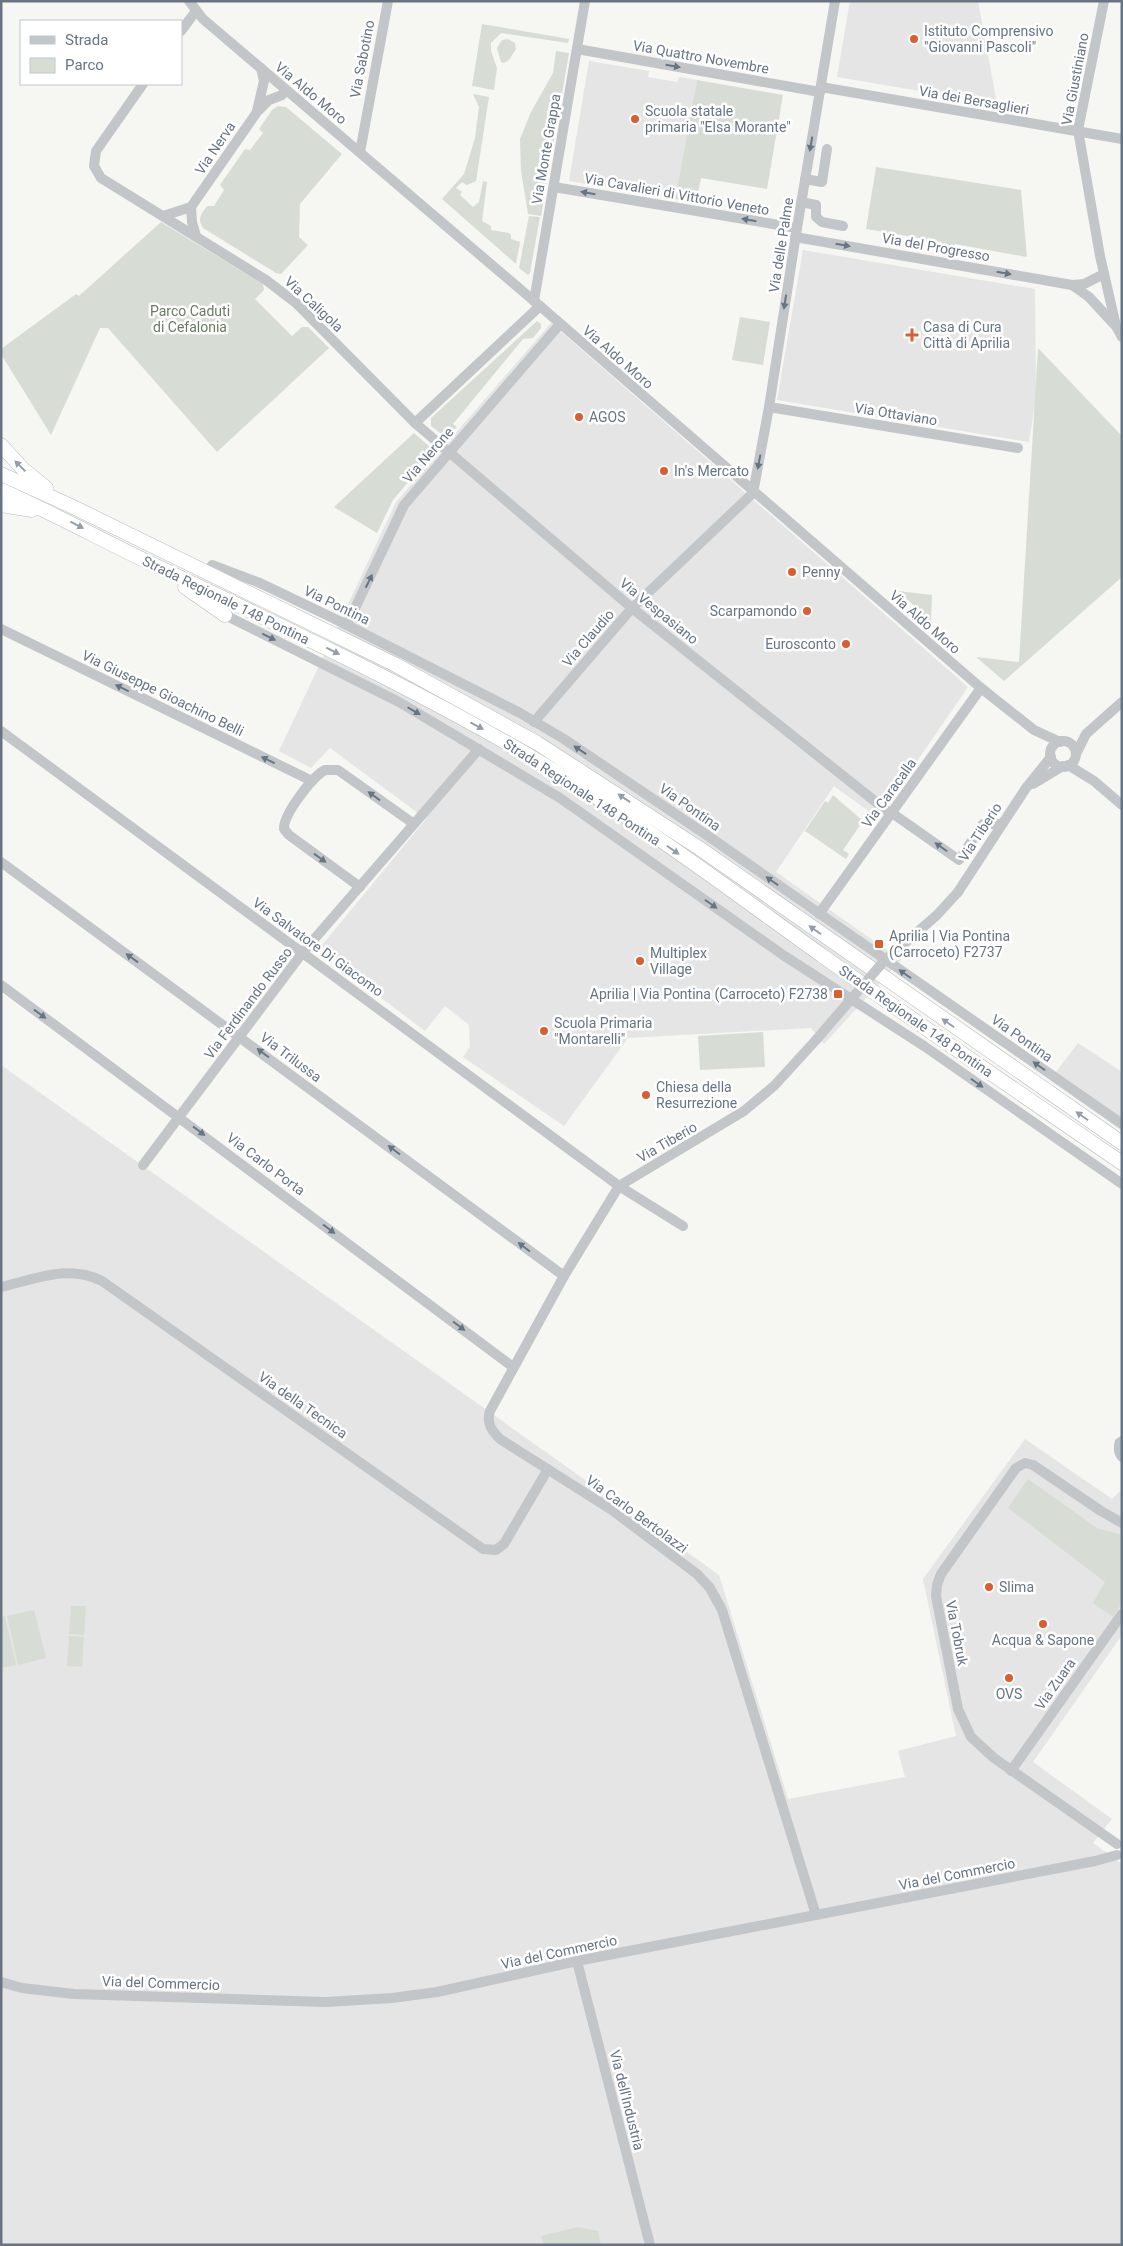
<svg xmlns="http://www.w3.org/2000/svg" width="1123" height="2246" font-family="Roboto,sans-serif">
<rect width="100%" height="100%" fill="#f6f6f3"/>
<!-- built -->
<g fill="#e4e5e4">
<path d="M 850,1 L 978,1 L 997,104 L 837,77 Z"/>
<path d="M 589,61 L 649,71 L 648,77 L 677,82 L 679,77 L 697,80 L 675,199 L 569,181 Z"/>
<path d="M 803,250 L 1035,289 L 1036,396 L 1029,442 L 777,400 Z"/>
<path d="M 551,323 L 968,687 L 878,818 L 834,786 L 776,872 L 901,960 L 824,1044 L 811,1028 L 628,1038 L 564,1126 L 463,1057 L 470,1047 L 469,1025 L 445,1006 L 425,1031 L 318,950 L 426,819 L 330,748 L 311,768 L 279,751 L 396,502 Z"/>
<path d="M 1078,1043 L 1122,1072 L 1122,1131 L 1050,1080 Z"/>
<path d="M 1,1065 L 719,1575 L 788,1799 L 905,1777 L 898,1751 L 956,1736 L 923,1579 L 1025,1439 L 1112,1499 L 1122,1489 L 1122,1635 L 1033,1762 L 1112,1819 L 1093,1843 L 1122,1864 L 1122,2245 L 1,2245 Z"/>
</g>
<!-- green -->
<g fill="#d7ddd4">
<path d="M 482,24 L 569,39 L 568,43 L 501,33 L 491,43 L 491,51 L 497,68 L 494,90 L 472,86 Z"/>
<path d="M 508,39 L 515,43 L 516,49 L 509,60 L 504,63 L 501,62 L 497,48 L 502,40 Z"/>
<path d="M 556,51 L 569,53 L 541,216 L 528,214 L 521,171 L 520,139 L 531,112 L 553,73 Z"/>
<path d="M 697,80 L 783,95 L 767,189 L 701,178 L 696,203 L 675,199 Z"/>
<path d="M 473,94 L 489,97 L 476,181 L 467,185 L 462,182 L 456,188 L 462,192 L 460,195 L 473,207 L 479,202 L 483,181 L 487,182 L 482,221 L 491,226 L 491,230 L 509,233 L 511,235 L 511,239 L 520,242 L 516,264 L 442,199 L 464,174 L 475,138 L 479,107 Z"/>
<path d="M 278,106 L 286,107 L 342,154 L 300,204 L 299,237 L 308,245 L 281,274 L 276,273 L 203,228 C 197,219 201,214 207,206 L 214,206 L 224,190 L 220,185 L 245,149 L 250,150 L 263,133 L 259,129 L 272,110 Z"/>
<path d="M 876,167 L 1021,190 L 1027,257 L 955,244 L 953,251 L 947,253 L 941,249 L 942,242 L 866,229 Z"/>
<path d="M 529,216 L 540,217 L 530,273 L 528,275 L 519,268 Z"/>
<path d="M 161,222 L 263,284 L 264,290 L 255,299 L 292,336 L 302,327 L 308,327 L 329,348 L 217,452 L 108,328 L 100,328 L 51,435 L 1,354 L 1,349 L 76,294 L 79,296 Z"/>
<path d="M 740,317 L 770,322 L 763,365 L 732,360 Z"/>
<path d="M 537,321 L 541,324 L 541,328 L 533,338 L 523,339 L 453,424 L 457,427 L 445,437 L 431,426 L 431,418 Z"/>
<path d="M 1038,348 L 1122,436 L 1122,577 L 1004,681 L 976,657 L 1019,662 Z"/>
<path d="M 414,433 L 430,447 L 432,454 L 393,500 L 377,533 L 334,507 Z"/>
<path d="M 898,591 L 932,595 L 931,621 Z"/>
<path d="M 833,795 L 863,821 L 843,850 L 849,854 L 846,859 L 805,831 L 825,801 L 828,803 Z"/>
<path d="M 763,1032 L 765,1067 L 700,1070 L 698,1036 Z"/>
<path d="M 1028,1479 L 1097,1528 L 1122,1535 L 1122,1603 L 1113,1617 L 1093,1603 L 1105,1582 L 1008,1508 Z"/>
<path d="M 71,1606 L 86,1606 L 84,1635 L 69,1634 Z"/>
<path d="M 34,1610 L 46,1658 L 18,1665 L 7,1616 Z"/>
<path d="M 5,1616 L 16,1665 L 1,1668 L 1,1617 Z"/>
<path d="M 69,1636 L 84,1637 L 82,1667 L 67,1666 Z"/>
<path d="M 578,2227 L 598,2231 L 601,2245 L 544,2245 L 541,2236 Z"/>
</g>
<!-- water -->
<path fill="#bcc5ca" d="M 1122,1435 L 1122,1463 C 1113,1457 1113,1449 1115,1440 Z"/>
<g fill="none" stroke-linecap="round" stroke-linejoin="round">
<defs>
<g id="highway">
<path d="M 1,445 L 23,469 L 46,488"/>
<path d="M 1,474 L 69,505 L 396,665 L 537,743 L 699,848 L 1122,1143"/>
<path d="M 1,490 C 57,515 111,545 167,571 C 297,634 429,695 553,770 C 646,826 736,894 824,957 C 923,1027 1022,1095 1122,1163"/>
<path d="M 1,505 L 32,510"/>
<path d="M 185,587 L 225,615"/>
</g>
</defs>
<!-- highway casing -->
<use href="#highway" stroke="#b5b8bb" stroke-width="15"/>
<!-- minor -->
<g stroke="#c2c6c9" stroke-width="10">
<path d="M 189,1 L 203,19 L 540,306 L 981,688 L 1034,730 L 1060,742"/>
<path d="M 1104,1 L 1078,130 L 1100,256 L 1116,326 L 1122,337"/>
<path d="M 181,31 L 196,11"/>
<path d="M 577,49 L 820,92"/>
<path d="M 143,84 L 96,151 L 94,166 L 101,178 L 266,280 L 296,303 L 415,423 L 540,306"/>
<path d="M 821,87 L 1122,139"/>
<path d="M 257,111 L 264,81 L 261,68"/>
<path d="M 360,152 L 388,1"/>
<path d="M 805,179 L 822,182 L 827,149"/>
<path d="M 554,187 L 797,228"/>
<path d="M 801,202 L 816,205 L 816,217 L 822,222 L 843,226"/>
<path d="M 163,216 L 191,207"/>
<path d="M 196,236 L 192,222 L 191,207 L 257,112 L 269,100 L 282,95 L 286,90"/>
<path d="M 795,237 L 1072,285 L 1089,297 L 1114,324"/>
<path d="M 1072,285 L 1084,284 L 1104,274"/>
<path d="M 534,301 L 585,1"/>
<path d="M 769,407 L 1018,448"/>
<path d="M 415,423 L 632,608 L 891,814"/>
<path d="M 212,565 L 260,583 L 333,618 L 520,713 L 564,739 L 711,838 L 1122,1124"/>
<path d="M 225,615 L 399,702 L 560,798 L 783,955 L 924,1046 L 1122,1184"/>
<path d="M 347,625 L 404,505 L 560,324"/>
<path d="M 1,629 L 312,781"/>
<path d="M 534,722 L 632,608 L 753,493 L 769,407 L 797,228 L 835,1"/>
<path d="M 1,731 L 619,1186 L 683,1226"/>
<circle cx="1063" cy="754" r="13"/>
<path d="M 1076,754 L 1086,734 L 1122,702"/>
<path d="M 1068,765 L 1094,781 L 1122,805"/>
<path d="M 1033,784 L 1063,766"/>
<path d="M 892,813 L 959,860 L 983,824 L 1001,824"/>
<path d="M 1,862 L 564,1276"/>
<path d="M 360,887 L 289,835 L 284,829 C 283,815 312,777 325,770 L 338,770 L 414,824"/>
<path d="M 958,892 L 1026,788 L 1051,757"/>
<path d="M 819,914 L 981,688"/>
<path d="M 1,985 L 513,1367"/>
<path d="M 816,1040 L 774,1086 L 744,1111 L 619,1186 L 564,1276 L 490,1411 C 486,1423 492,1431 500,1439 L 612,1510 L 697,1574 L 710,1588 L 722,1610 L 816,1915"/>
<path d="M 143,1165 L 303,952 L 479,749"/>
<path d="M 1,1287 C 35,1279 69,1264 102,1281 L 483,1549 L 496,1550 L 504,1544 L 548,1469"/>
<path d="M 1011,1771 L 1122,1614"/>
<path d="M 1117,1844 L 994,1758 L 971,1737 L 958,1709 L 936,1596 L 937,1585 L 941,1574 L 1016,1468 L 1025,1463 L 1033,1465 L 1101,1511 L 1122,1523"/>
<path d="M 577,1961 L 650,2245"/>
<path d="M 1,1982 L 22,1988 L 74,1994 L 326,2002 L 392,1998 L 437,1992 L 577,1961 L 1095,1861 L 1117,1855"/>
</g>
<!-- highway -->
<use href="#highway" stroke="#fff" stroke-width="14"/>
<!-- minor-bridge -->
<path stroke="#c2c6c9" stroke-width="10" d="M 816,1040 L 884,961 L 937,915 L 958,892"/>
</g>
<!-- one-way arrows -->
<defs><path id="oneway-solid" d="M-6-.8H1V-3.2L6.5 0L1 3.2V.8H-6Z" transform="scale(1.25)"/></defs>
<g fill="#677583">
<use href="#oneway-solid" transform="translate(673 66) rotate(10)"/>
<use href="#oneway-solid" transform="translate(811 144) rotate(100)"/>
<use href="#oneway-solid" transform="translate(588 193) rotate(-170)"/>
<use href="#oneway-solid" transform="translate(749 220) rotate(-170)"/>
<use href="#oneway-solid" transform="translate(843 245) rotate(10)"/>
<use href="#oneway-solid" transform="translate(1004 273) rotate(10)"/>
<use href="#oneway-solid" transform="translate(785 302) rotate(99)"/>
<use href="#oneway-solid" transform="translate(759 462) rotate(101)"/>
<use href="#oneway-solid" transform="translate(369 581) rotate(-64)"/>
<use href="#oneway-solid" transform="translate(269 637) rotate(26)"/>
<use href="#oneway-solid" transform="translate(122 688) rotate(-154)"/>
<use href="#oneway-solid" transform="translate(414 711) rotate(30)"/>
<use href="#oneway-solid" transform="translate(580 750) rotate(-147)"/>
<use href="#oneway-solid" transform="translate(268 760) rotate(-154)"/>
<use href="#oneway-solid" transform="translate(374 796) rotate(-144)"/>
<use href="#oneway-solid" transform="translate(941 847) rotate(-145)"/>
<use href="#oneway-solid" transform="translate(320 858) rotate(36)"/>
<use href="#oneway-solid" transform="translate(772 881) rotate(-145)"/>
<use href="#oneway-solid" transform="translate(711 904) rotate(35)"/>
<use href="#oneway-solid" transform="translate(132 958) rotate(-144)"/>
<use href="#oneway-solid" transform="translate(905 974) rotate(-145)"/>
<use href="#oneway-solid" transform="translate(40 1014) rotate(36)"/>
<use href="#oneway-solid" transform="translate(263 1053) rotate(-143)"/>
<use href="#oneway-solid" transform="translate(1039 1066) rotate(-145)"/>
<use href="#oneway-solid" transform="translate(977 1083) rotate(35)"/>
<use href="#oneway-solid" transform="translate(199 1131) rotate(37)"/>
<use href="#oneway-solid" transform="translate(394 1150) rotate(-143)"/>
<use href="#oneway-solid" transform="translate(329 1229) rotate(37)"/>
<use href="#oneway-solid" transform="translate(524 1247) rotate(-143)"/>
<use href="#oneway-solid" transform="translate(459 1326) rotate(37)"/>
</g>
<g fill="#959ea8">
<use href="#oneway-solid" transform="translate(20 466) rotate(-135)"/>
<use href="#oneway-solid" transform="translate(77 525) rotate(27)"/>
<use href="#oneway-solid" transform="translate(333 651) rotate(27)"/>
<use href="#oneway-solid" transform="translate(477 726) rotate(28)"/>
<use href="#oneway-solid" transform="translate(624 798) rotate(-146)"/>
<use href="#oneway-solid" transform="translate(673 850) rotate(35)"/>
<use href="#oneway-solid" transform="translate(815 930) rotate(-145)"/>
<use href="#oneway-solid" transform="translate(948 1023) rotate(-145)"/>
<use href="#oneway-solid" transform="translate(1082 1116) rotate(-145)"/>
</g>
<!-- markers -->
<g fill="#da5e2f" stroke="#fff" stroke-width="2">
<circle cx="914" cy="39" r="5"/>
<circle cx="635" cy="119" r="5"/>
<path d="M909.5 327.5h5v5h5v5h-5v5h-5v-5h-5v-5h5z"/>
<circle cx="579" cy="417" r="5"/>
<circle cx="664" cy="471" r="5"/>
<circle cx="792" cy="572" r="5"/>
<circle cx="807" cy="611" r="5"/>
<circle cx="846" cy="644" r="5"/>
<rect x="874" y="939" width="10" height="10" rx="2.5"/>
<circle cx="640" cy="961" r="5"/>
<rect x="833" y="989" width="10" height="10" rx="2.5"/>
<circle cx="544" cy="1031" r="5"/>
<circle cx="646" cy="1095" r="5"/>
<circle cx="989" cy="1587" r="5"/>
<circle cx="1043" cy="1624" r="5"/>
<circle cx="1009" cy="1678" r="5"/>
</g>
<g text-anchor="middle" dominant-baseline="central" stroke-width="5" stroke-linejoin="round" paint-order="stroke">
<!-- poi labels -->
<g font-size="14" fill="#677583" stroke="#fff" text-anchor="start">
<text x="924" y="31">Istituto Comprensivo<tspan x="924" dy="16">"Giovanni Pascoli"</tspan></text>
<text x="645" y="111">Scuola statale<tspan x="645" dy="16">primaria "Elsa Morante"</tspan></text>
<text x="923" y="327">Casa di Cura<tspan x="923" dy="16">Città di Aprilia</tspan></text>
<text x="589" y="417">AGOS</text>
<text x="674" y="471">In's Mercato</text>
<text x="802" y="572">Penny</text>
<text x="797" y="611" text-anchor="end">Scarpamondo</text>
<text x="836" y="644" text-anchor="end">Eurosconto</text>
<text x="889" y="936">Aprilia | Via Pontina<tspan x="889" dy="16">(Carroceto) F2737</tspan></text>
<text x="650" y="953">Multiplex<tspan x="650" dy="16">Village</tspan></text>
<text x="828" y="994" text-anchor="end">Aprilia | Via Pontina (Carroceto) F2738</text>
<text x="554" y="1023">Scuola Primaria<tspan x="554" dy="16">"Montarelli"</tspan></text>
<text x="656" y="1087">Chiesa della<tspan x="656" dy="16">Resurrezione</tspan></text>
<text x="999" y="1587">Slima</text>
<text x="1043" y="1640" text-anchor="middle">Acqua &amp; Sapone</text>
<text x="1009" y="1694" text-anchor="middle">OVS</text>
</g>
<!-- street labels -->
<g font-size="14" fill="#677583" stroke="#fff">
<text transform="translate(701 57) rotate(10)">Via Quattro Novembre</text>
<text transform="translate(362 59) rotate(-79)">Via Sabotino</text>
<text transform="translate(1075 79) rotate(-79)">Via Giustiniano</text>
<text transform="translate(311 93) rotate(40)">Via Aldo Moro</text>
<text transform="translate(974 100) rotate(10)">Via dei Bersaglieri</text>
<text transform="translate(215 148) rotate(-56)">Via Nerva</text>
<text transform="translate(546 149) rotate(-80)">Via Monte Grappa</text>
<text transform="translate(677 194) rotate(10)">Via Cavalieri di Vittorio Veneto</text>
<text transform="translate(781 245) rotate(-81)">Via delle Palme</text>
<text transform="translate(936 247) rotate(10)">Via del Progresso</text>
<text transform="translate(314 304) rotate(43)">Via Caligola</text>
<text transform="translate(618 357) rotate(41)">Via Aldo Moro</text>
<text transform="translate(896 414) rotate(9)">Via Ottaviano</text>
<text transform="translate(428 455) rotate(-49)">Via Nerone</text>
<text transform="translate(226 600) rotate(26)">Strada Regionale 148 Pontina</text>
<text transform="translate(337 605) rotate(26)">Via Pontina</text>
<text transform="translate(659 611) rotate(39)">Via Vespasiano</text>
<text transform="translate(925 622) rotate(41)">Via Aldo Moro</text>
<text transform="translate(588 638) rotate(-49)">Via Claudio</text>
<text transform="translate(163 693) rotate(26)">Via Giuseppe Gioachino Belli</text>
<text transform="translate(582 792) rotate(33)">Strada Regionale 148 Pontina</text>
<text transform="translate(889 793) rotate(-54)">Via Caracalla</text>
<text transform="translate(690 807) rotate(35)">Via Pontina</text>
<text transform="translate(980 832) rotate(-57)">Via Tiberio</text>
<text transform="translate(318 947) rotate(36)">Via Salvatore Di Giacomo</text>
<text transform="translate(248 1003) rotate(-53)">Via Ferdinando Russo</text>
<text transform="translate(916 1021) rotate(35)">Strada Regionale 148 Pontina</text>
<text transform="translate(1022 1038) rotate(35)">Via Pontina</text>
<text transform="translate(291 1057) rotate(37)">Via Trilussa</text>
<text transform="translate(667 1142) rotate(-30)">Via Tiberio</text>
<text transform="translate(266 1164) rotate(37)">Via Carlo Porta</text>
<text transform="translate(303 1405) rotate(35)">Via della Tecnica</text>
<text transform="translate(637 1514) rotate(36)">Via Carlo Bertolazzi</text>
<text transform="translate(957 1633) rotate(79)">Via Tobruk</text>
<text transform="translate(1055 1684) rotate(-55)">Via Zuara</text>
<text transform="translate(957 1874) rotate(-11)">Via del Commercio</text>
<text transform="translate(559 1952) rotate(-12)">Via del Commercio</text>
<text transform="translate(161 1983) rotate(2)">Via del Commercio</text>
<text transform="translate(627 2100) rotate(76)">Via dell'Industria</text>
</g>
<!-- park labels -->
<g font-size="14" fill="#697a65" stroke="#fff">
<text x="190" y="311">Parco Caduti<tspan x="190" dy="16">di Cefalonia</tspan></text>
</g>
</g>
<!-- border -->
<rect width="1123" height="2246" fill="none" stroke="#677583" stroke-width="5"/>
<!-- legend -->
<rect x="20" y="20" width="162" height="65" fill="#ffffff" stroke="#c2c8cd"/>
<rect x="30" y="36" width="25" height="8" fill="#c2c6c9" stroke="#c2c8cd"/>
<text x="65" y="45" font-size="15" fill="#677583">Strada</text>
<rect x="30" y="58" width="25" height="15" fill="#d7ddd4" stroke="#c2c8cd"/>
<text x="65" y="70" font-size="15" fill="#677583">Parco</text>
</svg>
